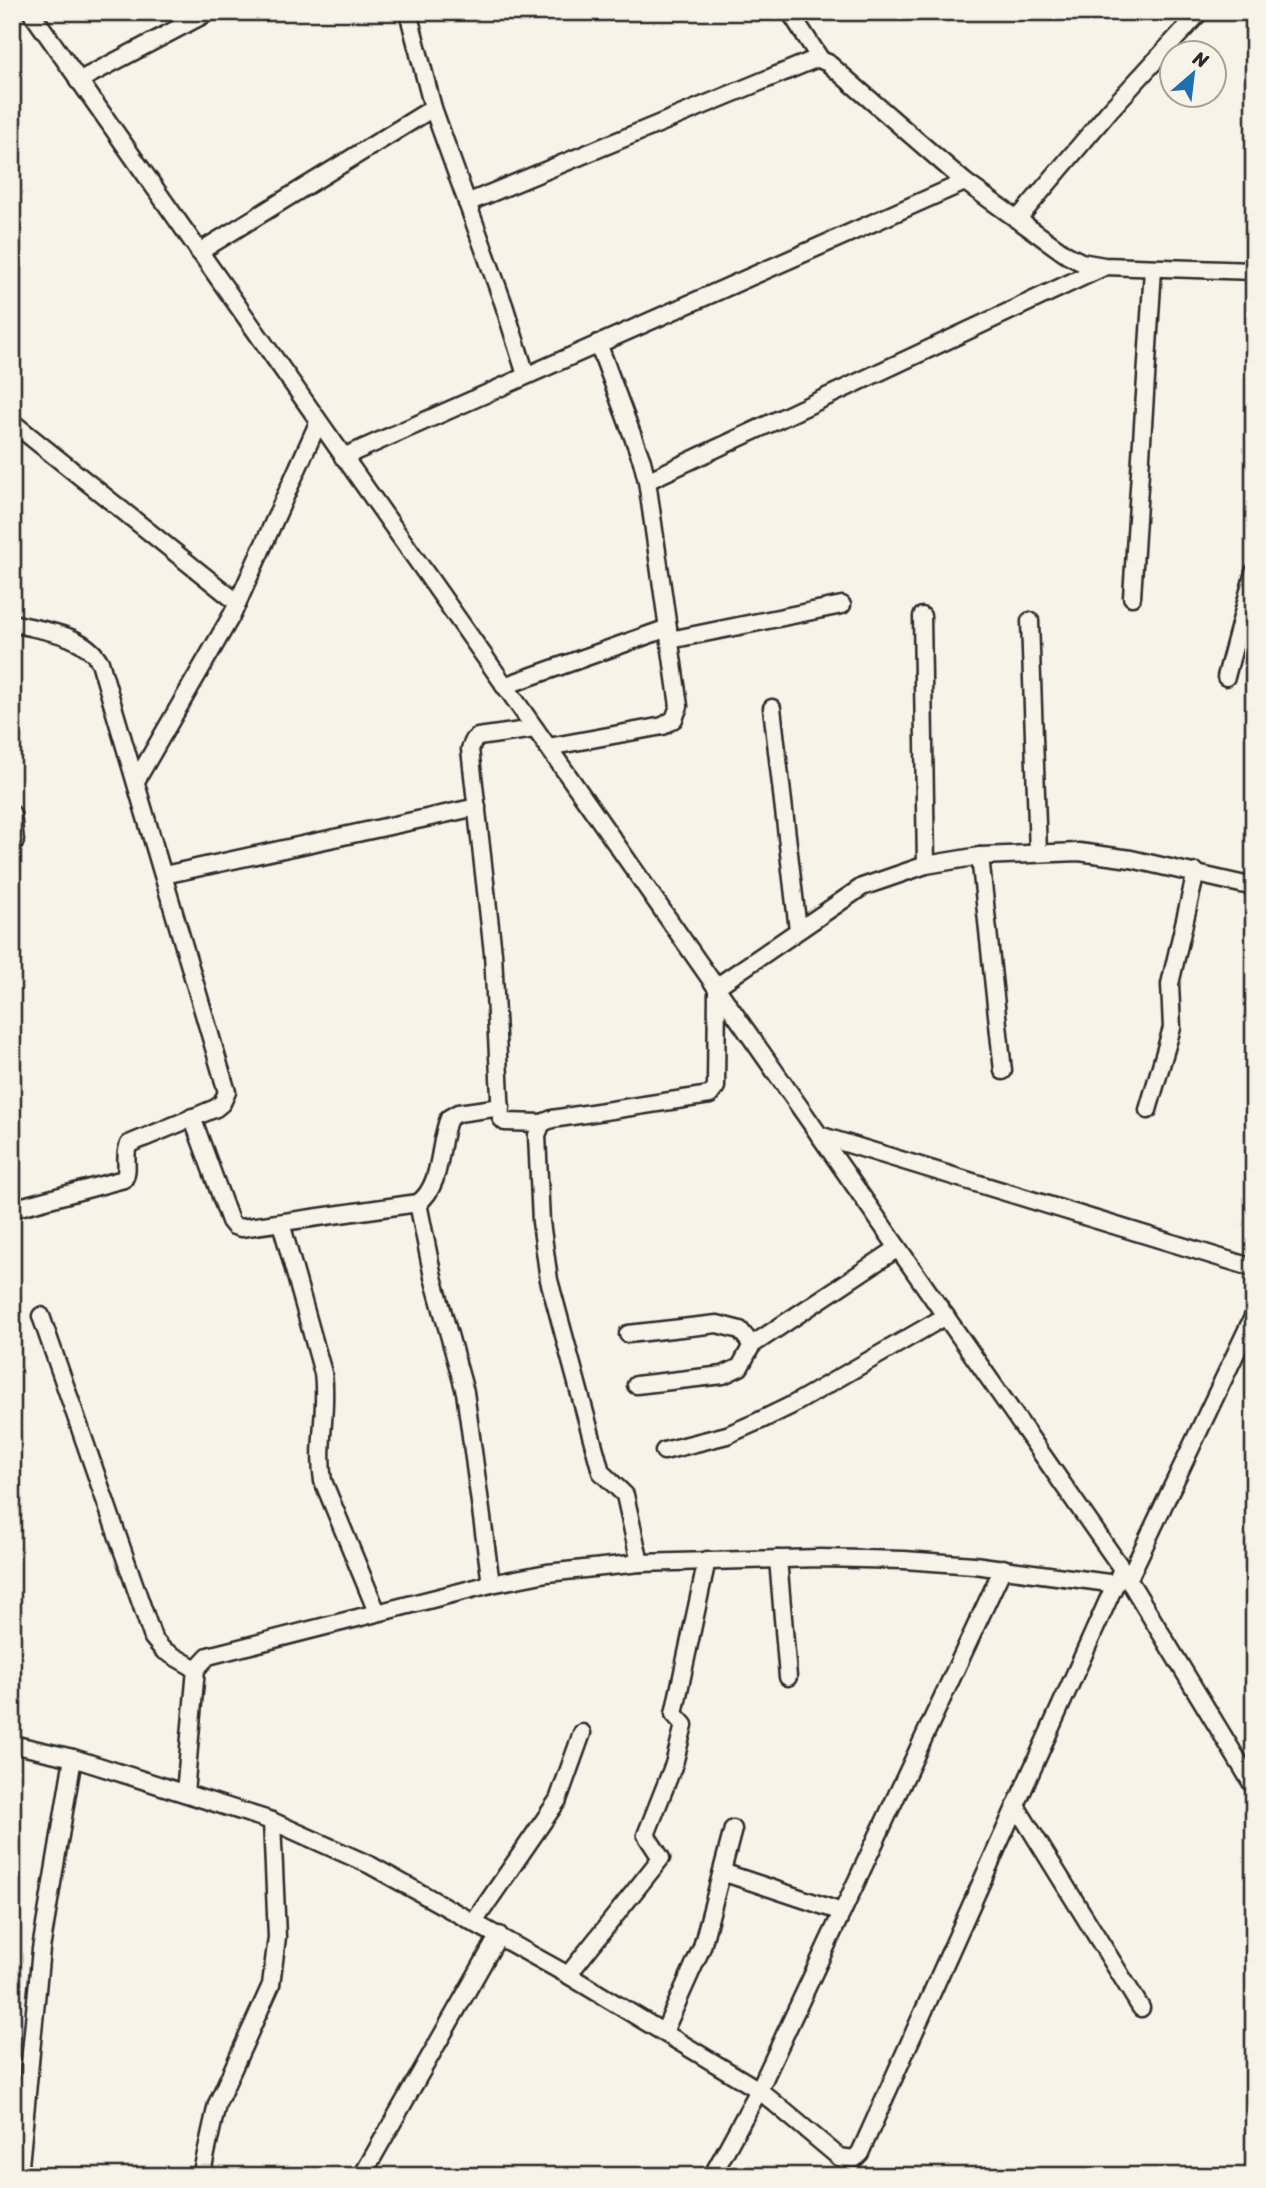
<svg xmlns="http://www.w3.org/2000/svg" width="1266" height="2188" font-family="Sriracha,sans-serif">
<rect width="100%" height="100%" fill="#f7f3e8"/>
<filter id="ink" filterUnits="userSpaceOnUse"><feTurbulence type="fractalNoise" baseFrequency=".0143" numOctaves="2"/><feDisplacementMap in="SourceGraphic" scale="14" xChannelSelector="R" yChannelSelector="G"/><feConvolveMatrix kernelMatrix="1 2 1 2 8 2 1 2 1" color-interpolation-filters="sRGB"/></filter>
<g filter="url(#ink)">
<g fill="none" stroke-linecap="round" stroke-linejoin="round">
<defs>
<g id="street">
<path d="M 31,12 L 598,818 L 1122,1569 L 1254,1787"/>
<path d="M 408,12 L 433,108 L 504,305 L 526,375"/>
<path d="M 790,12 L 821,60 L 828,63 L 965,182 L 1067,255 L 1081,262 L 1104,266 L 1254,271"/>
<path d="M 78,81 L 209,12"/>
<path d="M 467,203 L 818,58"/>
<path d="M 1017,220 L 1110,110 L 1200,12"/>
<path d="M 199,252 L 433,108"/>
<path d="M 12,422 L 238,603"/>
<path d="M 343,457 L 965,182"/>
<path d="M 647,481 L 1104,267"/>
<path d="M 1132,597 L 1153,269"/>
<path d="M 922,616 L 926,865"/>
<path d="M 1030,621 L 1038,853"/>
<path d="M 12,623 C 43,631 83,633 100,662 L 227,1092 L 222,1103 L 216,1108 L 129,1144 C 123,1155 130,1169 124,1179 L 12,1209"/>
<path d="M 670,640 L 842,605"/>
<path d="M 1226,677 L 1254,572"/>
<path d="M 504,686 L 668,628"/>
<path d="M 772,708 L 798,930"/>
<path d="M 535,729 L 478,737 L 474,740 L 470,749 L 493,953 L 501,1118 L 505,1122 L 542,1123"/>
<path d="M 548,747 L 663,726 L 674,719 L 679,706 L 647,481 L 642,461 L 598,343"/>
<path d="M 136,781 L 233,613 L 318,423"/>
<path d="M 12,814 L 15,841"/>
<path d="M 980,856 L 1003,1071"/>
<path d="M 164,875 L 477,807"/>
<path d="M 716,987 L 862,887 L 926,865 L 980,856 L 1079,852 L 1131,859 L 1254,887"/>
<path d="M 1148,1110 L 1172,1028 L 1170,984 L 1196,872"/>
<path d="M 192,1117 L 230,1221 L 234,1226 L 241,1228 L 418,1203 C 443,1185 438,1144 449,1118 L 458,1113 L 501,1107"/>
<path d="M 819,1135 L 1254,1268"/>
<path d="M 418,1203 L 433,1277 L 465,1392 L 491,1584"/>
<path d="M 281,1223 L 323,1373 C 328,1409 317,1446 323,1481 L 377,1612"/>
<path d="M 41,1316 L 153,1638 L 163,1650 L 196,1669"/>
<path d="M 628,1334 L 717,1324 L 740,1330 L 752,1345"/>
<path d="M 636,1385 L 723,1375 L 740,1367 L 752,1345 L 898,1248"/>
<path d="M 664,1451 L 727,1435 L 759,1421 L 792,1405 L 946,1316"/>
<path d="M 778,1559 L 788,1677"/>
<path d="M 640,1563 L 625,1495 L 601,1472 L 549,1280 L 541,1222 L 537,1135 L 542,1123 L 552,1119 L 710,1095 L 716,1087 L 717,990"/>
<path d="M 1128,1580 L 1254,1315"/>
<path d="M 12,1744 L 73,1758 L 272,1821 L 370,1865 L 568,1975 L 759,2090 L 839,2157 L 854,2159 L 860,2153 L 1122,1569"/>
<path d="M 185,1793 L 196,1669 L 208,1656 L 491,1584 L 547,1573 L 640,1563 L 821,1558 L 904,1560 L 974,1565 L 1116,1584"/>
<path d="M 1016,1806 L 1141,2008"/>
<path d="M 722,1872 L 842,1912"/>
<path d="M 474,1922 L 558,1800 L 582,1733"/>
<path d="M 568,1975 L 661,1858 L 646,1835 L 674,1764 L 684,1725 L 674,1714 L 707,1560"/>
<path d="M 664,2032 L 702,1947 L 733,1829"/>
<path d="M 19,2176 L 41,1949 L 73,1758"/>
<path d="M 201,2176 L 217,2104 L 271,1985 L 277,1937 L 272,1821"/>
<path d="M 362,2176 L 499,1935"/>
<path d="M 712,2176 L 759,2090 L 1003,1568"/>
</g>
</defs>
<!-- street casing -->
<use href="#street" stroke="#2b2b2b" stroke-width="21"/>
<!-- street -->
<use href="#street" stroke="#f7f3e8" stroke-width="16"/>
</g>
</g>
<!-- margin -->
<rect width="1266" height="2188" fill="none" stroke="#f7f3e8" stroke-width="42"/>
<rect x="21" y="21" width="1224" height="2146" fill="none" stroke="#2b2b2b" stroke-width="2.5" filter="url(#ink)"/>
<!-- north arrow -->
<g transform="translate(1193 74) rotate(28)"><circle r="33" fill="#f7f3e8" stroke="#a5a39c" stroke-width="2"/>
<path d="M0-5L12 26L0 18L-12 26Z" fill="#1f6fb2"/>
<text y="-10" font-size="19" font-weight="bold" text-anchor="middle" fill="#2b2b2b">N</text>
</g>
</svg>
